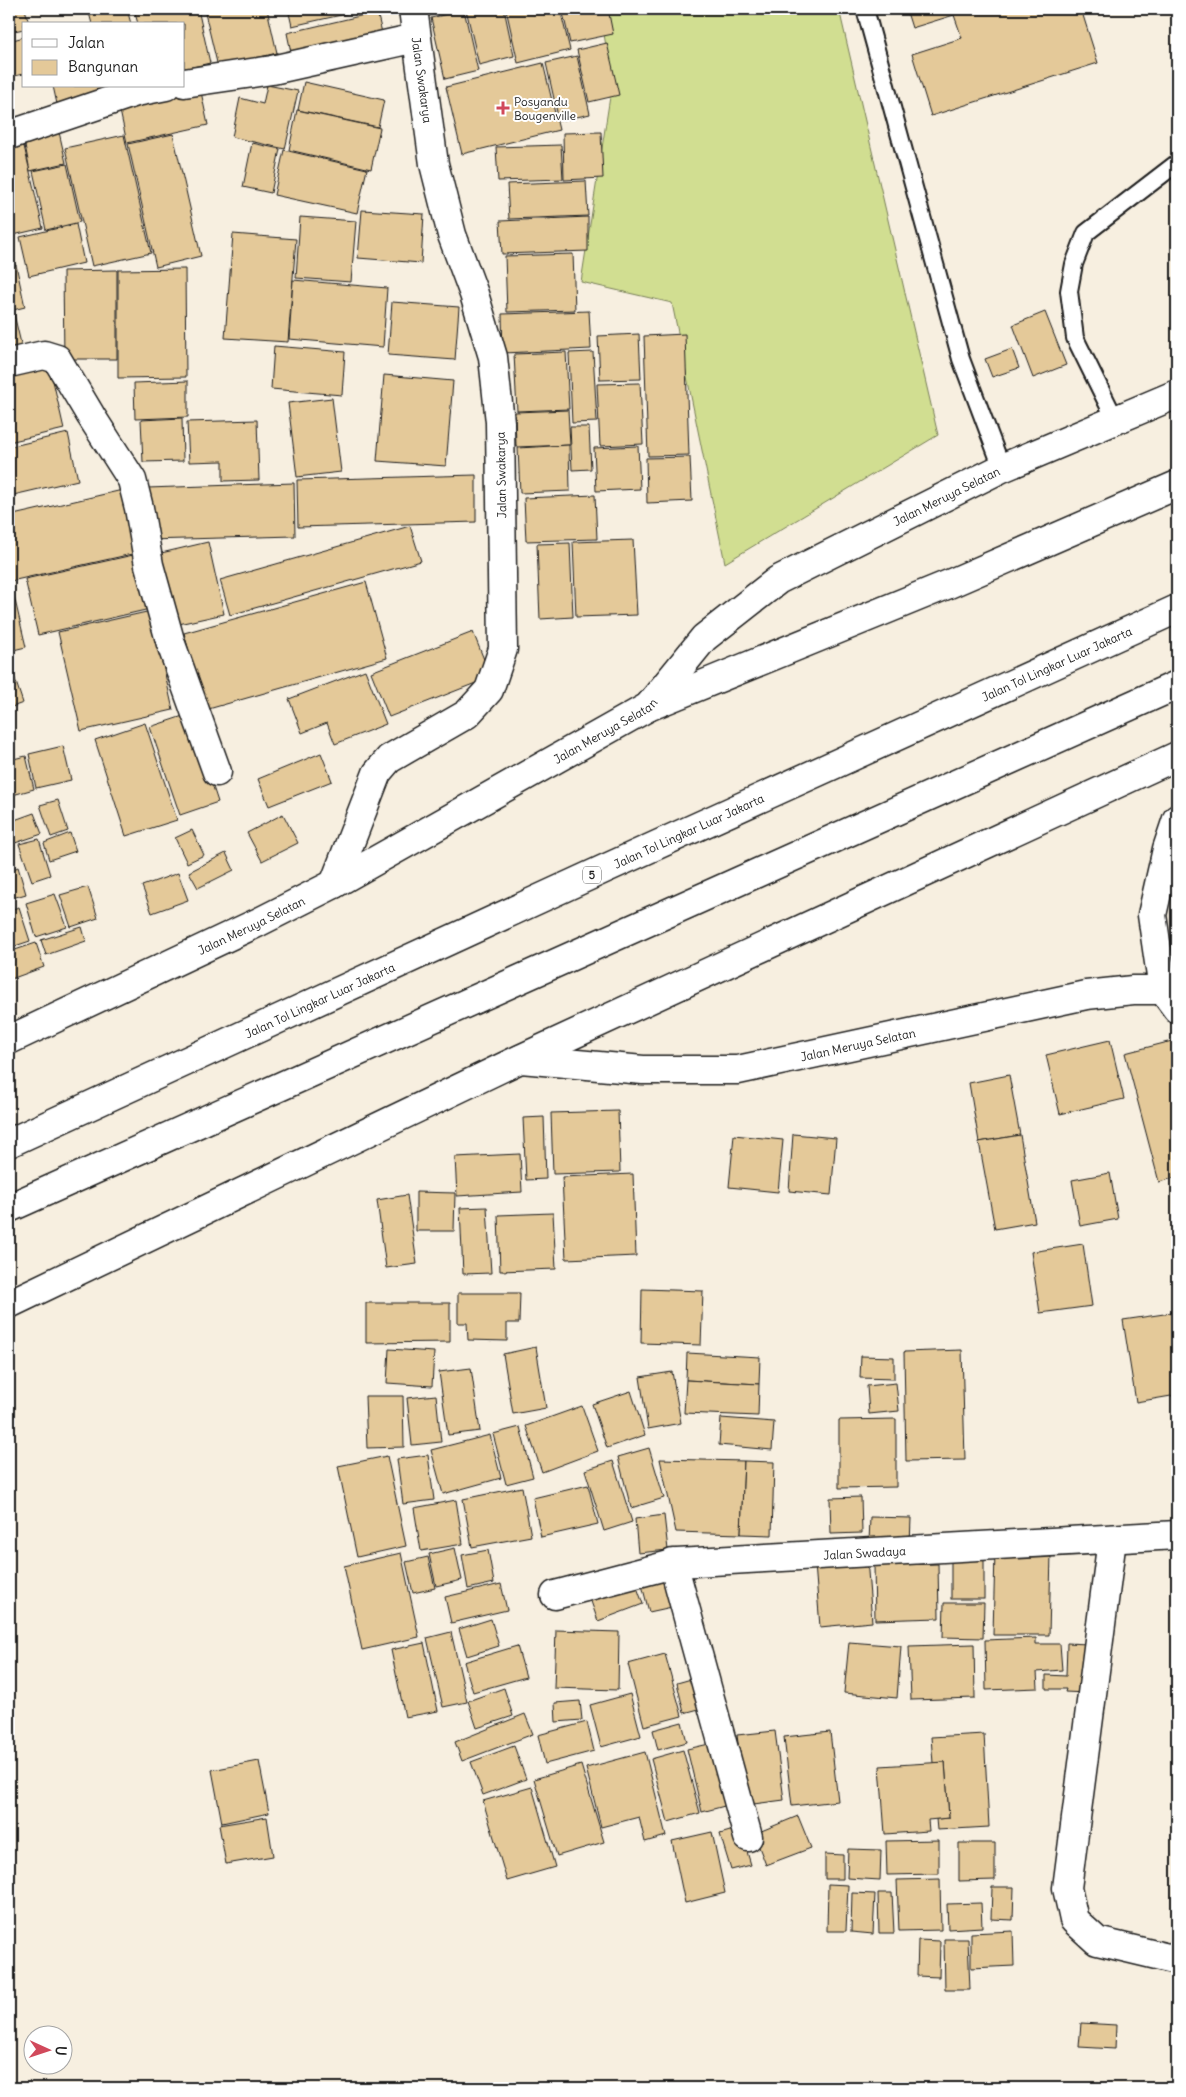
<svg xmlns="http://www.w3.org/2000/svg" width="1186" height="2097" font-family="Delius,sans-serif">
<rect width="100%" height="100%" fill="#f7efe0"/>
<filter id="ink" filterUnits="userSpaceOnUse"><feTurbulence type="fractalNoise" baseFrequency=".02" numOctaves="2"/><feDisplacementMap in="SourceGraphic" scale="10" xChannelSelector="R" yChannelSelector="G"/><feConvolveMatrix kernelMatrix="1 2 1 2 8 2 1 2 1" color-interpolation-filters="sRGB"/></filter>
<g filter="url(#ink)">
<!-- grass -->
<path fill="#d1de91" stroke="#767d56" d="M 600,9 L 839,9 L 938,435 L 725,563 L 672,303 L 581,282 L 612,84 Z"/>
<!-- building -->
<g fill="#e4c999" stroke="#1c1c1c">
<path d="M 9,9 L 25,9 L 29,24 L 24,24 L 24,29 L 9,32 Z"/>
<path d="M 88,9 L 127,9 L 131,24 L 92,24 Z"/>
<path d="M 134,9 L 198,9 L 210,63 L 184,69 L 184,24 L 138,24 Z"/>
<path d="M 204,9 L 267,9 L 277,53 L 218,67 Z"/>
<path d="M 288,9 L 368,9 L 292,26 Z"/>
<path d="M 427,9 L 460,9 L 428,16 Z"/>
<path d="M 466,9 L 504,9 L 514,56 L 479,65 Z"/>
<path d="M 506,9 L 560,9 L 570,50 L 518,63 Z"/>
<path d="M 562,9 L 608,9 L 613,34 L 570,43 Z"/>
<path d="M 906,9 L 1081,9 L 1098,63 L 931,116 L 912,54 L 962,38 L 954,15 L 912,28 Z"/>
<path d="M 464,10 L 478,71 L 445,79 L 431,18 Z"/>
<path d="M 377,12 L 383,37 L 292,57 L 287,33 Z"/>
<path d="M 24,37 L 24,74 L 9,77 L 9,41 Z"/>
<path d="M 607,43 L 619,95 L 589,102 L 577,50 Z"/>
<path d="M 577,56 L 590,114 L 559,121 L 546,63 Z"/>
<path d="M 543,63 L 559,130 L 462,154 L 446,87 Z"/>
<path d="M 304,82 L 384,100 L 378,127 L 298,110 Z"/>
<path d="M 267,85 L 298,91 L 285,149 L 232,137 L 240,98 L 263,104 Z"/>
<path d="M 53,86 L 102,86 L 103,93 L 57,104 Z"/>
<path d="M 200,87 L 208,125 L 127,143 L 119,106 Z"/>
<path d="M 297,110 L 380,128 L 371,169 L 289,150 Z"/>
<path d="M 59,132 L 66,163 L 30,171 L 24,140 Z"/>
<path d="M 601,132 L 603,178 L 564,180 L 563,133 Z"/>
<path d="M 173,134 L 201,256 L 156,267 L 128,144 Z"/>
<path d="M 124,135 L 151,253 L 92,266 L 65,148 Z"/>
<path d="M 252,143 L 280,149 L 271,193 L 243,187 Z"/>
<path d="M 561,145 L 563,179 L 498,181 L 496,147 Z"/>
<path d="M 24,146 L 43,228 L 9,236 L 9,150 Z"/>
<path d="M 284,150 L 367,169 L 357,213 L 274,195 Z"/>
<path d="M 67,164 L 80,222 L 46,230 L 33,171 Z"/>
<path d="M 586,181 L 588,216 L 509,219 L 507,184 Z"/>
<path d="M 362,210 L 424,214 L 421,263 L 358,258 Z"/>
<path d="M 300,217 L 356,221 L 351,282 L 296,278 Z"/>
<path d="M 588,217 L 588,251 L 502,254 L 500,221 Z"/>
<path d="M 76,224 L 84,263 L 29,276 L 20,237 Z"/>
<path d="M 233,234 L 296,239 L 288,342 L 225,338 Z"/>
<path d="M 573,254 L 575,310 L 507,312 L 505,256 Z"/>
<path d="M 16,265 L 25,307 L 9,311 L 9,266 Z"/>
<path d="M 185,269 L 186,377 L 118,378 L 118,270 Z"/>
<path d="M 117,270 L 117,359 L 64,359 L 63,271 Z"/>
<path d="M 293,280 L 387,288 L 383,347 L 289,339 Z"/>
<path d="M 392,302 L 459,307 L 455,360 L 388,355 Z"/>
<path d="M 13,310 L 23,352 L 9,355 L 9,311 Z"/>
<path d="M 589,311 L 591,349 L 503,353 L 502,314 Z"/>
<path d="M 1045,312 L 1066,365 L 1033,378 L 1013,325 Z"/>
<path d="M 639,334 L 641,379 L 600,380 L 598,336 Z"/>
<path d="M 685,334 L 689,455 L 648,456 L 644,336 Z"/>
<path d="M 274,346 L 345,352 L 342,395 L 271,389 Z"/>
<path d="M 1012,349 L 1019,368 L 992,377 L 985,359 Z"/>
<path d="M 566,352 L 569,409 L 517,411 L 514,354 Z"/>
<path d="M 593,352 L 597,422 L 572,423 L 569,353 Z"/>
<path d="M 49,363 L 64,429 L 9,442 L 9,372 Z"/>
<path d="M 384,375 L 453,381 L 446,466 L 377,461 Z"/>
<path d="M 188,381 L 188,417 L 135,419 L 134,383 Z"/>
<path d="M 640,383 L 643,444 L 600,446 L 597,384 Z"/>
<path d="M 332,398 L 341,472 L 297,477 L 288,403 Z"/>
<path d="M 568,410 L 570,445 L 516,447 L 515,412 Z"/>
<path d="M 182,418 L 183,461 L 143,462 L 141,420 Z"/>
<path d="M 257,420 L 259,480 L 223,481 L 223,461 L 189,462 L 187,422 Z"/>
<path d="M 570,427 L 589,427 L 591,469 L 572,470 Z"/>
<path d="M 68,433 L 78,480 L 9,496 L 9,447 Z"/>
<path d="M 569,445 L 570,491 L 520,493 L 518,448 Z"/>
<path d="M 638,446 L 640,489 L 596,491 L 594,448 Z"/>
<path d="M 690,457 L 692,501 L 647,503 L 646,458 Z"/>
<path d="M 476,475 L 476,522 L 298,527 L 297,480 Z"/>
<path d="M 294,483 L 295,536 L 148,540 L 147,488 Z"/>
<path d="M 127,489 L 141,552 L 11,581 L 9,569 L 9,516 Z"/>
<path d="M 595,495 L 597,539 L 526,541 L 524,498 Z"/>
<path d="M 410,526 L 421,561 L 230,615 L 220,580 Z"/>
<path d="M 633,540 L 637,615 L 576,617 L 573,542 Z"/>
<path d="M 208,542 L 224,614 L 174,625 L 157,554 Z"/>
<path d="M 570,543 L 573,617 L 540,619 L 537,544 Z"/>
<path d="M 142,553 L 154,608 L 38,635 L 25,579 Z"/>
<path d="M 10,579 L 26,647 L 9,651 L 9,580 Z"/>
<path d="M 366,582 L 387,658 L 205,710 L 184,633 Z"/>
<path d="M 151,611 L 173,710 L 81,731 L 58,632 Z"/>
<path d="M 473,632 L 491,677 L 389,717 L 371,672 Z"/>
<path d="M 9,661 L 23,703 L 9,708 Z"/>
<path d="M 365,670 L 386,724 L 335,744 L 327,723 L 302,733 L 289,699 Z"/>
<path d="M 189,714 L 218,802 L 180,815 L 150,727 Z"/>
<path d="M 145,723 L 177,820 L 126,836 L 95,740 Z"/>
<path d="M 63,746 L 71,780 L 36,788 L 29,754 Z"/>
<path d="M 321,753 L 332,781 L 269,806 L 258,779 Z"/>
<path d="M 26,756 L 34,789 L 9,796 L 9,760 Z"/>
<path d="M 58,800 L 68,831 L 51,837 L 40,805 Z"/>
<path d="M 34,813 L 42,834 L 12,844 L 9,835 L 9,822 Z"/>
<path d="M 283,814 L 298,843 L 262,861 L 247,833 Z"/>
<path d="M 192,830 L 204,855 L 187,863 L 175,838 Z"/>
<path d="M 70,833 L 76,851 L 49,860 L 44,843 Z"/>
<path d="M 39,839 L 50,875 L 32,881 L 19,844 Z"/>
<path d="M 226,853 L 234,870 L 198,888 L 189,872 Z"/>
<path d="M 18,867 L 26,894 L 9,899 L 9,871 Z"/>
<path d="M 178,873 L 188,900 L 152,913 L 142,886 Z"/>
<path d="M 88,887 L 98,918 L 71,927 L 60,895 Z"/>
<path d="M 55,894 L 67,927 L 36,937 L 26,903 Z"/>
<path d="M 19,907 L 30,941 L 9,948 L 9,910 Z"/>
<path d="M 82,927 L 86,941 L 46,955 L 41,940 Z"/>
<path d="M 36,943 L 44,967 L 11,979 L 9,972 L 9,952 Z"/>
<path d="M 1110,1040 L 1124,1099 L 1060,1114 L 1046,1055 Z"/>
<path d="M 1172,1041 L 1177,1063 L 1177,1177 L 1159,1182 L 1125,1053 Z"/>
<path d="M 1009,1075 L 1020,1135 L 979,1142 L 969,1083 Z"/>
<path d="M 618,1111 L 620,1172 L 553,1174 L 551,1113 Z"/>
<path d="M 544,1117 L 546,1179 L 526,1180 L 523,1118 Z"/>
<path d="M 793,1134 L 836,1138 L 831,1195 L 789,1191 Z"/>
<path d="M 734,1135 L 783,1140 L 778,1192 L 729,1187 Z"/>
<path d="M 1020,1135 L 1035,1222 L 995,1229 L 979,1142 Z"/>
<path d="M 520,1154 L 522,1192 L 457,1196 L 455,1157 Z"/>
<path d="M 1110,1173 L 1118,1219 L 1080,1226 L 1072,1180 Z"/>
<path d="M 633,1174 L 636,1256 L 566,1259 L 562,1177 Z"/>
<path d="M 416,1192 L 455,1193 L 454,1231 L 416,1231 Z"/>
<path d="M 407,1195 L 417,1264 L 386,1268 L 377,1200 Z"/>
<path d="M 487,1207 L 491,1273 L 463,1274 L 460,1208 Z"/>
<path d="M 553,1213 L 556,1269 L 500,1271 L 498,1215 Z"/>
<path d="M 1083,1244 L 1092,1306 L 1040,1313 L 1031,1252 Z"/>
<path d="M 642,1289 L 703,1291 L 701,1345 L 641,1343 Z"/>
<path d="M 458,1293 L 520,1293 L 519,1323 L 507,1323 L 507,1341 L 468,1340 L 467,1323 L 458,1323 Z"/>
<path d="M 366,1303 L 450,1303 L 450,1342 L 366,1343 Z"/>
<path d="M 1171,1313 L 1177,1356 L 1177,1395 L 1136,1402 L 1123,1320 Z"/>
<path d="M 536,1347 L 546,1408 L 513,1414 L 503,1354 Z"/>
<path d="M 389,1349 L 434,1352 L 432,1386 L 387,1383 Z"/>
<path d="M 962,1350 L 965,1460 L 906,1461 L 904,1352 Z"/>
<path d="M 687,1353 L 760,1357 L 759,1384 L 686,1380 Z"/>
<path d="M 861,1356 L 894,1357 L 894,1379 L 860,1378 Z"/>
<path d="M 471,1368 L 480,1431 L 448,1435 L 439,1372 Z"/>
<path d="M 672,1372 L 681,1423 L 648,1429 L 640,1377 Z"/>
<path d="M 686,1380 L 759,1384 L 758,1416 L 684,1413 Z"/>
<path d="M 896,1383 L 899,1411 L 869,1414 L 867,1386 Z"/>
<path d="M 631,1391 L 645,1435 L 607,1448 L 592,1404 Z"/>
<path d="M 436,1395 L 441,1442 L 412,1445 L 407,1398 Z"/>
<path d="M 365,1396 L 403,1396 L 404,1447 L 367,1448 Z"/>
<path d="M 582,1406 L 598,1451 L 542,1472 L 526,1426 Z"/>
<path d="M 721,1418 L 774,1422 L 772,1450 L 719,1445 Z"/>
<path d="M 896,1419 L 896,1487 L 839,1488 L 839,1420 Z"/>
<path d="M 520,1427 L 533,1477 L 506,1484 L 493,1434 Z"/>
<path d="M 490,1435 L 501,1478 L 443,1494 L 431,1450 Z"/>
<path d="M 649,1448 L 664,1498 L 631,1508 L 618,1457 Z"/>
<path d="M 428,1455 L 434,1500 L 403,1504 L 397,1459 Z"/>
<path d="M 387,1456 L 406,1546 L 357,1557 L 338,1466 Z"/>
<path d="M 660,1459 L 744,1461 L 741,1534 L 676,1532 Z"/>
<path d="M 613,1461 L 632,1522 L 604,1531 L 585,1470 Z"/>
<path d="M 744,1461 L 774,1462 L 772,1535 L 741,1534 Z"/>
<path d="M 588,1485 L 598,1524 L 541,1537 L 533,1498 Z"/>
<path d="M 522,1487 L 531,1536 L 472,1547 L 463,1499 Z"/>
<path d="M 861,1497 L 862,1533 L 831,1534 L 830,1498 Z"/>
<path d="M 456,1500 L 463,1544 L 421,1551 L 414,1508 Z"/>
<path d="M 664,1515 L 668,1550 L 638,1553 L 635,1519 Z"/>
<path d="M 870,1517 L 911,1518 L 910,1545 L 869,1544 Z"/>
<path d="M 455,1548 L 462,1580 L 436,1586 L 429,1554 Z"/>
<path d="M 488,1550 L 494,1583 L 468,1589 L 462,1555 Z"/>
<rect x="951" y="1551" width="33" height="48"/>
<path d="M 995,1552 L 1051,1553 L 1049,1635 L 993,1635 Z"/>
<path d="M 401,1553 L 419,1637 L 362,1650 L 344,1566 Z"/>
<path d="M 428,1557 L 435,1588 L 413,1593 L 406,1562 Z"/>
<path d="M 867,1559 L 872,1622 L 820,1627 L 815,1564 Z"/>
<path d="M 938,1564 L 939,1618 L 875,1620 L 874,1565 Z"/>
<path d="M 673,1572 L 681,1605 L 649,1612 L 641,1581 Z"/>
<path d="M 633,1576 L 643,1604 L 598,1621 L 588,1593 Z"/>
<path d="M 501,1584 L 507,1610 L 451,1623 L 445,1597 Z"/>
<path d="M 944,1603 L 984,1603 L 983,1638 L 943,1637 Z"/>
<path d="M 491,1619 L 499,1646 L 467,1656 L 459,1629 Z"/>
<path d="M 556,1630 L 619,1632 L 618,1690 L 554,1688 Z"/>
<path d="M 451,1632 L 467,1702 L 443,1707 L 427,1638 Z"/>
<path d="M 1036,1638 L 1036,1644 L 1060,1644 L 1062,1670 L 1037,1672 L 1038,1688 L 986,1690 L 985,1640 Z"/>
<path d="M 849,1642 L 901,1646 L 897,1698 L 844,1693 Z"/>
<path d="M 424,1643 L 438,1711 L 405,1717 L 391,1650 Z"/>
<path d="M 1067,1643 L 1088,1644 L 1086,1693 L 1065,1692 L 1066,1689 L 1046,1689 L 1046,1675 L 1066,1676 Z"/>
<path d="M 974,1644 L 975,1698 L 911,1700 L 909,1646 Z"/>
<path d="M 517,1646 L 526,1677 L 473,1692 L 464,1662 Z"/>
<path d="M 665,1654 L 682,1716 L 644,1726 L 628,1664 Z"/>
<path d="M 702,1676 L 710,1706 L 684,1713 L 677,1683 Z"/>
<path d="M 504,1688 L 513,1716 L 477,1728 L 468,1701 Z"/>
<path d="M 630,1694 L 641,1736 L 601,1747 L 590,1705 Z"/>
<path d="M 580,1701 L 582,1720 L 556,1722 L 555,1703 Z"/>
<path d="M 525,1714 L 533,1734 L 462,1761 L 455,1742 Z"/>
<path d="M 587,1722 L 594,1751 L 545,1764 L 538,1735 Z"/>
<path d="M 682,1722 L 687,1742 L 658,1750 L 653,1730 Z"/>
<path d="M 775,1731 L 784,1800 L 746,1805 L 737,1735 Z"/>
<path d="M 830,1732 L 838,1801 L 792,1806 L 784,1737 Z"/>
<path d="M 984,1734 L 989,1827 L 937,1830 L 936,1819 L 949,1818 L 945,1762 L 933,1763 L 931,1737 Z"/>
<path d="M 718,1742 L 732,1804 L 702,1812 L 687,1749 Z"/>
<path d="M 514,1746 L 526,1779 L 483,1795 L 471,1762 Z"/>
<path d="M 683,1750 L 700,1813 L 668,1822 L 651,1759 Z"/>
<path d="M 645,1752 L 666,1836 L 645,1842 L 639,1817 L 601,1827 L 586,1768 Z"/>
<path d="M 259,1761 L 269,1813 L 222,1823 L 212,1770 Z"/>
<path d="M 945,1762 L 949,1818 L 928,1820 L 929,1831 L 885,1834 L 880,1766 Z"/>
<path d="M 581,1765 L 604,1842 L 557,1856 L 534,1779 Z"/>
<path d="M 532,1787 L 555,1867 L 507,1881 L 483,1801 Z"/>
<path d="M 798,1816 L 811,1848 L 766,1865 L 754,1834 Z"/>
<path d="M 267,1817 L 273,1856 L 226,1864 L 219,1825 Z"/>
<path d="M 740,1828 L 751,1865 L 731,1870 L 720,1834 Z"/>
<path d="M 712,1832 L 725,1893 L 685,1903 L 672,1841 Z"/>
<path d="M 939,1840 L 939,1874 L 887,1875 L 886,1841 Z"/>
<path d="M 959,1843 L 995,1843 L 995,1880 L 959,1881 Z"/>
<path d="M 848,1849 L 881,1850 L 880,1880 L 847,1878 Z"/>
<path d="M 825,1854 L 843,1855 L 843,1879 L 825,1879 Z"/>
<path d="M 940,1879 L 941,1930 L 899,1931 L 897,1880 Z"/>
<path d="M 828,1884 L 848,1885 L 846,1931 L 827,1931 Z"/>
<path d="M 992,1887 L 1014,1887 L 1013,1920 L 991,1919 Z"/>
<path d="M 852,1893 L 875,1894 L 873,1934 L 851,1932 Z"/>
<path d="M 878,1893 L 892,1893 L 894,1933 L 879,1933 Z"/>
<path d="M 981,1903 L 982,1927 L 948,1929 L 947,1904 Z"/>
<path d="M 1013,1931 L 1014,1966 L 971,1968 L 971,1933 Z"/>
<path d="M 944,1939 L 968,1939 L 970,1990 L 945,1990 Z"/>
<path d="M 918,1940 L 940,1941 L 939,1977 L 917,1976 Z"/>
<path d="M 1081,2023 L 1116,2025 L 1115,2049 L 1079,2047 Z"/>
</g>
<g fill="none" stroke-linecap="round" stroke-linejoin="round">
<defs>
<g id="service">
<path d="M 865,9 L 961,359 L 1002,468"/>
<path d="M 1116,421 L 1075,338 L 1069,291 L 1074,264 L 1086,233 L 1177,163"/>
</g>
<g id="minor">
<path d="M 184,83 L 272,70 L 416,38"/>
<path d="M 9,135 L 136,92 L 166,86"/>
<path d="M 9,363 L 44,355 L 57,359 L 91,416 L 132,480 L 139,508 L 149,565 L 171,644 L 217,772"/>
<path d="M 334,884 L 377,773 L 389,759 L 467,714 L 489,690 L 503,649 L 500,422 L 493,357 L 474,294 L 452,235 L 434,164 L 413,9"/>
<path d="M 1112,1539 L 1067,1888 L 1074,1920 L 1097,1941 L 1177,1960"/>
<path d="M 673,1563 L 748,1837"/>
<path id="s1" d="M 555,1595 L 677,1563 L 1177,1535"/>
</g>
<g id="primary">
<path d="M 1177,819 L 1167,849 L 1152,915 L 1163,990 L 1177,1009"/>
<path id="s2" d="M 9,1040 L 257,923 L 334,884 L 648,707 L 704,638 L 778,580 L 1002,468 L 1177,394"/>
<path id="s3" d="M 521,1059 L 643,1070 L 738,1070 L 1086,995 L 1133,990 L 1163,990"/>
<path d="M 9,1304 L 520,1059 L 1177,756"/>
</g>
<g id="motorway">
<path d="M 648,707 L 949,584 L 1177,485"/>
<path id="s4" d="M 9,1143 L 602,870 L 1177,609"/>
<path d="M 9,1208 L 1177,685"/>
</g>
</defs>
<!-- service casing -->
<use href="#service" stroke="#1c1c1c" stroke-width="20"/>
<!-- minor casing -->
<use href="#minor" stroke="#1c1c1c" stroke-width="31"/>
<!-- primary casing -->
<use href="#primary" stroke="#1c1c1c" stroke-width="31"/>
<!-- motorway casing -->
<use href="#motorway" stroke="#1c1c1c" stroke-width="31"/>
<!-- service -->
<use href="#service" stroke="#fff" stroke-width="16"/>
<!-- minor -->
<use href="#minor" stroke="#fff" stroke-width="28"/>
<!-- primary -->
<use href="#primary" stroke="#fff" stroke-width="28"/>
<!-- motorway -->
<use href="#motorway" stroke="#fff" stroke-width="28"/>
</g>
</g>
<!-- markers -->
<path fill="#d1495b" stroke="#fff" stroke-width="2" d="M500.5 100.5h5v5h5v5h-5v5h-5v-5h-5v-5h5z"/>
<g text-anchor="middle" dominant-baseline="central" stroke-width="4" stroke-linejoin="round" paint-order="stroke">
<!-- shield labels -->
<rect fill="#fff" stroke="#606060" stroke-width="1" x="583" y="866.5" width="18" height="17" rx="4"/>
<g font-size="11" font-weight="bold" fill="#1c1c1c">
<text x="592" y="875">5</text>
</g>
<!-- street labels -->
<g font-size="12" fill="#1c1c1c" stroke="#fff">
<text transform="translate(422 80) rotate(82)">Jalan Swakarya</text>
<text transform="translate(501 475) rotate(-91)">Jalan Swakarya</text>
<text stroke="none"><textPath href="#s2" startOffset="1092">Jalan Meruya Selatan</textPath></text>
<text stroke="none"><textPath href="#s4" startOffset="1152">Jalan Tol Lingkar Luar Jakarta</textPath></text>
<text stroke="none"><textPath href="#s2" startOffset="672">Jalan Meruya Selatan</textPath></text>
<text stroke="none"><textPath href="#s4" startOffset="748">Jalan Tol Lingkar Luar Jakarta</textPath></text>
<text stroke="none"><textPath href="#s2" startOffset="268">Jalan Meruya Selatan</textPath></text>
<text stroke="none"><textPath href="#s4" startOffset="342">Jalan Tol Lingkar Luar Jakarta</textPath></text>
<text stroke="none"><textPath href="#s3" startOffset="340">Jalan Meruya Selatan</textPath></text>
<text stroke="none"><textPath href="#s1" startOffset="314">Jalan Swadaya</textPath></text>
</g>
<!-- poi labels -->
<g font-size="12" fill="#1c1c1c" stroke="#fff" text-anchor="start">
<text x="514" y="101">Posyandu<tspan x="514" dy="14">Bougenville</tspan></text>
</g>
</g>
<!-- margin -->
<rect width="1186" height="2097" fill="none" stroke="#fff" stroke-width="30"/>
<rect x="15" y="15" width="1156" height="2067" fill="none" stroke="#1c1c1c" stroke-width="2" filter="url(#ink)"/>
<!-- legend -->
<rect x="22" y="22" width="162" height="65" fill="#ffffff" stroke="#a4a4a4"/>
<rect x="32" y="39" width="25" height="8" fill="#ffffff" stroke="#a4a4a4"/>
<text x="68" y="48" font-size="15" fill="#1c1c1c">Jalan</text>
<rect x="32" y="60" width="25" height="15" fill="#e4c999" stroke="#a4a4a4"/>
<text x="68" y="72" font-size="15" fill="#1c1c1c">Bangunan</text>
<!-- north arrow -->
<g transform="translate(48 2050) rotate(93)"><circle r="24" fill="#ffffff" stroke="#a4a4a4"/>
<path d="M0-4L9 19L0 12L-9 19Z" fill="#d1495b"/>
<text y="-8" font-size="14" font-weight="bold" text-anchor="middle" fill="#1c1c1c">U</text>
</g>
</svg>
